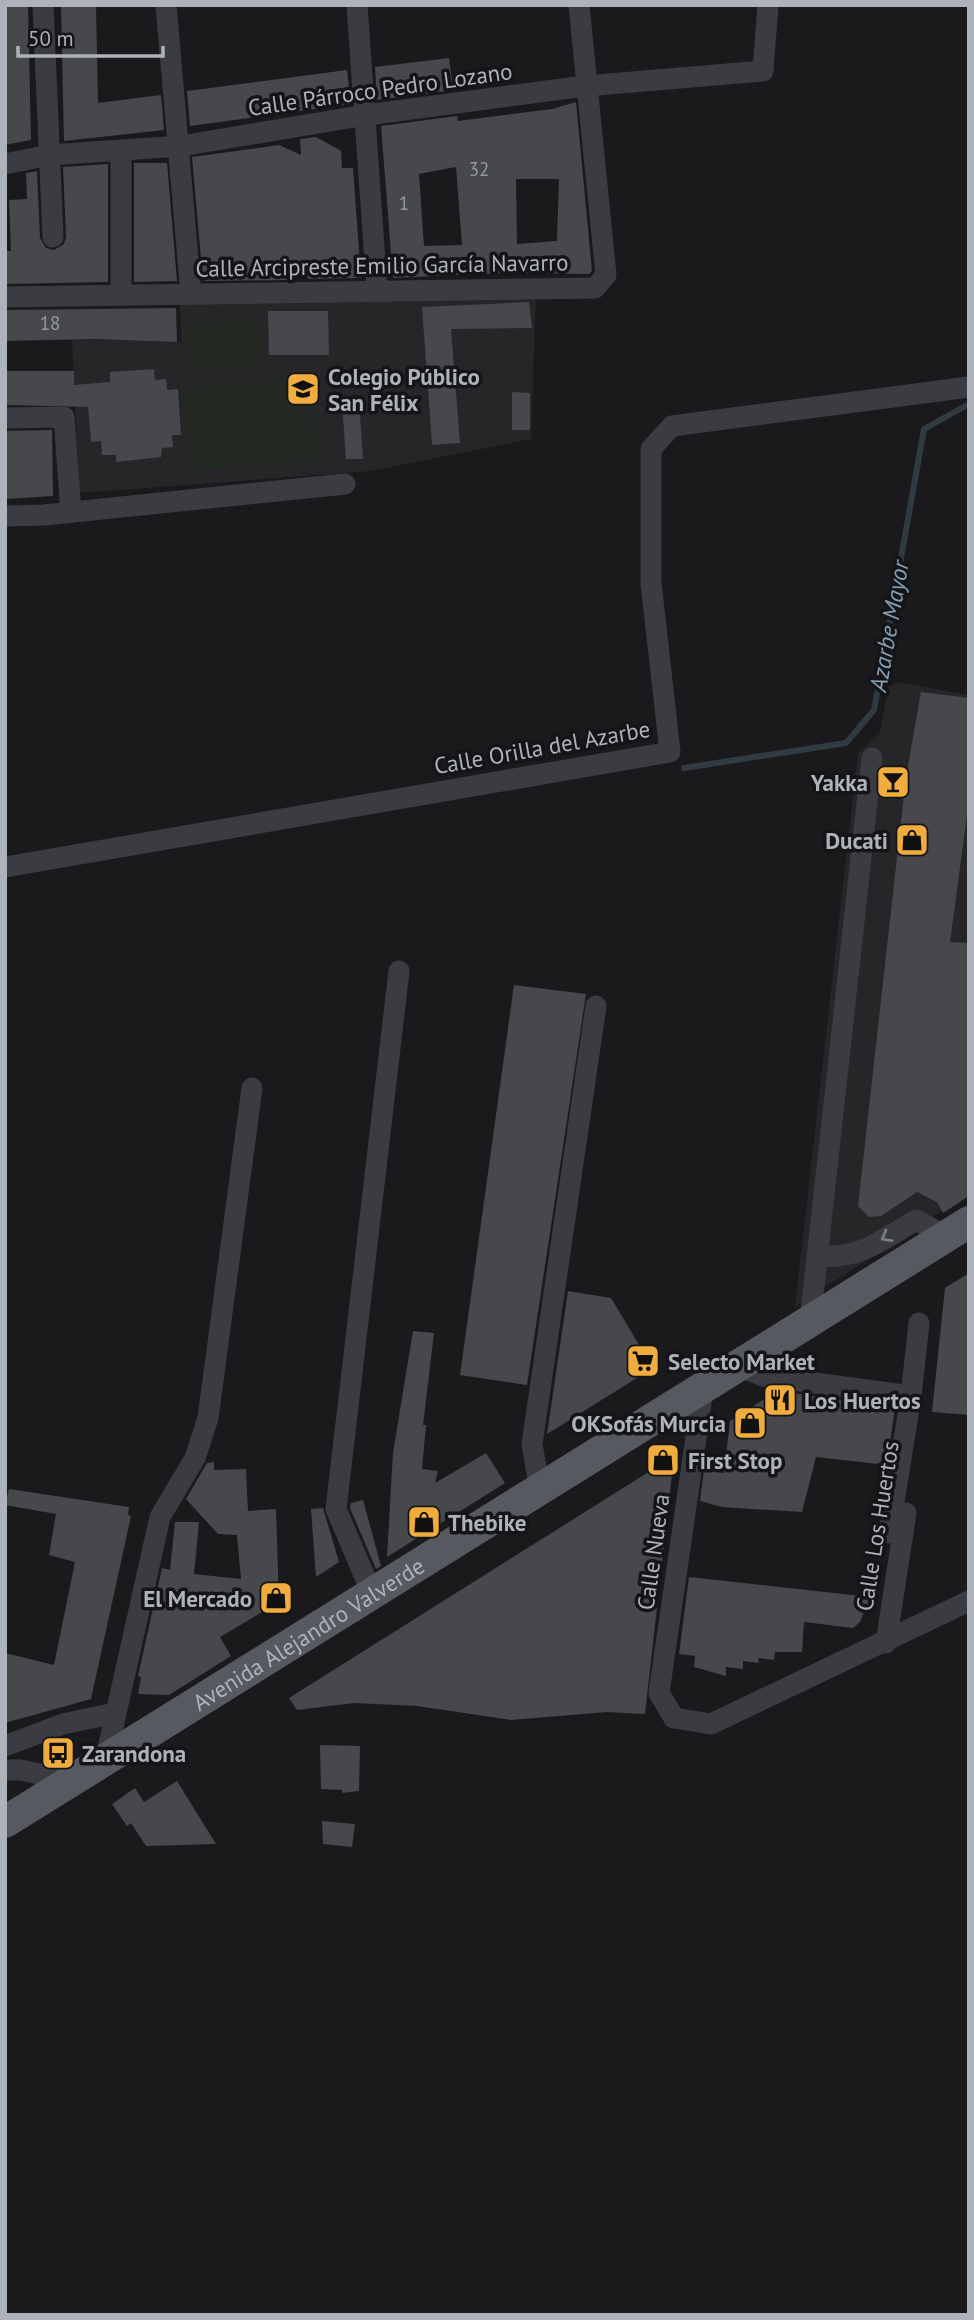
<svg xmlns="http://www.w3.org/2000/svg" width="974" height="2320" font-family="'PT Sans',sans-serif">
<rect width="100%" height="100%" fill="#1a1a1c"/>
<!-- built -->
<g fill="#262629">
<path d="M 536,294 L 531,439 L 371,471 L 79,493 L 72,339 L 181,342 L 180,301 Z"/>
<path d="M 898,682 L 969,695 L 969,1134 L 937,1202 L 942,1211 L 795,1307 L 858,753 L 880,733 L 888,688 Z"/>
</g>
<!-- green -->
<g fill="#222a23">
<path d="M 260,321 L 261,366 L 186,369 L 185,323 Z"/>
<path d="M 311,378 L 317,460 L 191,470 L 185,387 Z"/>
</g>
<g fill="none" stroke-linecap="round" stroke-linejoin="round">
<!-- stream -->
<path stroke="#303a41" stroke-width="6" d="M 684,768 L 846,743 L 874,710 L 924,429 L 969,404"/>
</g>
<!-- building -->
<g fill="#47484c" fill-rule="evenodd">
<path d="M 5,5 L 28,5 L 31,140 L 5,145 Z"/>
<path d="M 61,5 L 96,5 L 98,103 L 161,95 L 164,130 L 64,141 Z"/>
<path d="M 449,58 L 453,90 L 377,100 L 375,67 Z"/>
<path d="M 347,70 L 351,104 L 190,126 L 187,91 Z"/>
<path d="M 576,102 L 592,271 L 589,274 L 502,273 L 393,278 L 381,126 L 457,116 L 458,121 L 552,109 ZM 456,167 L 462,245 L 424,246 L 419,174 ZM 516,179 L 559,179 L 557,241 L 517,244 Z"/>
<path d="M 316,137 L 341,151 L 342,168 L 353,168 L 361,278 L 309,279 L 298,263 L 287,280 L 203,281 L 192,157 L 279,145 L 301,155 L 300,139 Z"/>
<path d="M 134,163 L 167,163 L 177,281 L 134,282 Z"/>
<path d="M 108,164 L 108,282 L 5,284 L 5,251 L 11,251 L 9,200 L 27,199 L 26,173 L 37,171 L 40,238 L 46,248 L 54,250 L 64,244 L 66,237 L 63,167 Z"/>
<path d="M 529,302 L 532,328 L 451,329 L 460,443 L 432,445 L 422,307 Z"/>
<path d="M 176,308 L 177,342 L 93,339 L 5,341 L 5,310 Z"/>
<path d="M 268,311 L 328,311 L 329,355 L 269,355 Z"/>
<path d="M 154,369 L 155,380 L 166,379 L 167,390 L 178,389 L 181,435 L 172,435 L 173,447 L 162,448 L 161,457 L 116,462 L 116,455 L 102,455 L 101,441 L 91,442 L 88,407 L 5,405 L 5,371 L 74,371 L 74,385 L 110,382 L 110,372 Z"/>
<path d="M 512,392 L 530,393 L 530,430 L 512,430 Z"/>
<path d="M 359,401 L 363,459 L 346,459 L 342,402 Z"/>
<path d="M 52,430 L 53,496 L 5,499 L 5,431 Z"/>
<path d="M 921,692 L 969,698 L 969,800 L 950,942 L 969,943 L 969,1196 L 943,1213 L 937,1202 L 917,1192 L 881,1216 L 869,1217 L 858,1206 L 906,777 Z"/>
<path d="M 514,985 L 586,994 L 527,1385 L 460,1375 Z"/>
<path d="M 969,1273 L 969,1415 L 932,1412 L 945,1288 Z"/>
<path d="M 568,1291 L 611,1298 L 653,1368 L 547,1434 Z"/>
<path d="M 413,1331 L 434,1333 L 423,1425 L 426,1425 L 422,1469 L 438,1471 L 435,1483 L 486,1453 L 505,1483 L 387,1557 L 393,1453 Z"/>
<path d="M 777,1391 L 895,1407 L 887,1465 L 816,1457 L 802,1512 L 722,1507 L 700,1501 L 704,1470 L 724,1473 L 730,1421 Z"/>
<path d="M 674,1456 L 645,1714 L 607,1712 L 511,1720 L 417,1706 L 354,1703 L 297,1710 L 289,1698 Z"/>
<path d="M 214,1462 L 214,1470 L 246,1469 L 248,1511 L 276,1509 L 279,1602 L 220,1637 L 231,1656 L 169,1695 L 138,1694 L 141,1677 L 138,1676 L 162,1568 L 170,1570 L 175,1522 L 199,1522 L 194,1574 L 241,1579 L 237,1535 L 218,1534 L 186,1499 L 207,1463 Z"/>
<path d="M 9,1489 L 129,1507 L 128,1515 L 131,1516 L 91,1699 L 5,1723 L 5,1653 L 54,1665 L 75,1562 L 49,1555 L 56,1514 L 5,1505 Z"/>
<path d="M 363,1500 L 381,1566 L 376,1569 L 350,1508 L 351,1503 Z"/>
<path d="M 323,1508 L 339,1562 L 316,1577 L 311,1509 Z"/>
<path d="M 689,1577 L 870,1597 L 860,1622 L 853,1628 L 804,1622 L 802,1652 L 775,1652 L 774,1660 L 758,1658 L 759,1663 L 743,1661 L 743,1669 L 726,1667 L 726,1676 L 694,1667 L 695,1656 L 679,1654 Z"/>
<path d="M 320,1745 L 360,1746 L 359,1791 L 342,1793 L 342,1790 L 321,1789 Z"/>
<path d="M 177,1781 L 216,1844 L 146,1846 L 131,1823 L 127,1826 L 112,1804 L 135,1788 L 144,1802 Z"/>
<path d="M 322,1821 L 355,1824 L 352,1847 L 323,1844 Z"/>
</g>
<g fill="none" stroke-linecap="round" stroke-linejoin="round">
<!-- minor -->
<g stroke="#3b3c41" stroke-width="21">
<path d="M 43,5 L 53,237"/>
<path d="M 166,5 L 191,294"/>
<path d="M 357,5 L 377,290"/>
<path d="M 121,150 L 121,295"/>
<path d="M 5,164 L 49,155 L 181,146 L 366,115 L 585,86 L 763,71 L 768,5"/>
<path d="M 5,297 L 595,288 L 606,275 L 579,5"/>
<path d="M 5,418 L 64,417 L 71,512"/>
<path d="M 5,516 L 44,515 L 345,484"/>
<path d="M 5,867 L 670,752 L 651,583 L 651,449 L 672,426 L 969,387"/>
<path d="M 817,1256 C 859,1260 882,1240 916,1220 L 946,1236"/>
<path d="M 810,1322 L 872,758"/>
<path d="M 739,1366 L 763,1376 L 911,1396 L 889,1533"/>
<path d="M 703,1389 L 659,1693 L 674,1718 L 711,1724 L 969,1601"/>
<path d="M 911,1396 L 919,1323"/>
<path d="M 540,1490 L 532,1444 L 596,1006"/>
<path d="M 373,1596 L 336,1509 L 399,971"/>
<path d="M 886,1643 L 906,1513"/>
<path d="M 5,1746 L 63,1724 L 115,1713"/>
<path d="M 106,1758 L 160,1517 L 195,1458 L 208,1418 L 252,1088"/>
<path d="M 5,1770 L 21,1770 L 70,1781"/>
</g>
<!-- primary -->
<path stroke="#575960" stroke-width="32" id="s1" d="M 5,1822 L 969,1222"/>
</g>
<!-- one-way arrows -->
<defs><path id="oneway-chevron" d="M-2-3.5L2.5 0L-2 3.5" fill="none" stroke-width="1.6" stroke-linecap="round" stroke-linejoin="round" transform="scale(1.75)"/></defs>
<use stroke="#7a7d84" href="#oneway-chevron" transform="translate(886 1237) rotate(150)"/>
<!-- icons -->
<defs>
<symbol id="school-square" viewBox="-11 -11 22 22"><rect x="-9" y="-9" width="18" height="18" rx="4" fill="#f0ad3e" stroke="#151517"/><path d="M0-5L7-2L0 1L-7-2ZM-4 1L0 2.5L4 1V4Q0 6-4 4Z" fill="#111"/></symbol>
<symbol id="bar-square" viewBox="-11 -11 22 22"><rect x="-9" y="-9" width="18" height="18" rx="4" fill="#f0ad3e" stroke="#151517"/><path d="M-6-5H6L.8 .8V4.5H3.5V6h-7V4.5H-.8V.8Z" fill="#111"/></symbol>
<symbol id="shop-square" viewBox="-11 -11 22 22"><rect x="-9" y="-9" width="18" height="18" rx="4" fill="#f0ad3e" stroke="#151517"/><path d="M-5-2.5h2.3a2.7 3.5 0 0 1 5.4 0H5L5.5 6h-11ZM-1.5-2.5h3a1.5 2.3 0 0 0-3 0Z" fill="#111"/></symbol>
<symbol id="supermarket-square" viewBox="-11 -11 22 22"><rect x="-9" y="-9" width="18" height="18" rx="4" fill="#f0ad3e" stroke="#151517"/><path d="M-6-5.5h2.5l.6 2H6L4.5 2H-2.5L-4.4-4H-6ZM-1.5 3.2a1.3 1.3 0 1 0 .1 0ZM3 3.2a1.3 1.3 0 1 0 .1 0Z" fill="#111"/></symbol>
<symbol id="restaurant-square" viewBox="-11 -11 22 22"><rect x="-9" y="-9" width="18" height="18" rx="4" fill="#f0ad3e" stroke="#151517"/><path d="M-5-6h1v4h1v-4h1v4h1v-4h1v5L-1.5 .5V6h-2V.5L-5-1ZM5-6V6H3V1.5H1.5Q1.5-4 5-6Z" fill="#111"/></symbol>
<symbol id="bus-square" viewBox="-11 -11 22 22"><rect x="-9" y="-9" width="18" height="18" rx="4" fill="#f0ad3e" stroke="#151517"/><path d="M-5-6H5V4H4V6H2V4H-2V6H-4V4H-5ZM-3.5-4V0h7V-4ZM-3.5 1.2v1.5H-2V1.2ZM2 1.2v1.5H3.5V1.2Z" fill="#111"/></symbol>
</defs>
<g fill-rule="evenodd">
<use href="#school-square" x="284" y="370" width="38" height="38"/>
<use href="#bar-square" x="874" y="763" width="38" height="38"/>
<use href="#shop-square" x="893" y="821" width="38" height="38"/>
<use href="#supermarket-square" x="624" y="1342" width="38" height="38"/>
<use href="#restaurant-square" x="761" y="1381" width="38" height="38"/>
<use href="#shop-square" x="731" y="1404" width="38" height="38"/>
<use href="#shop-square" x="644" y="1441" width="38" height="38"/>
<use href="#shop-square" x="405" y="1503" width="38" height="38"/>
<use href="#shop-square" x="257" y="1579" width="38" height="38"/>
<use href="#bus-square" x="39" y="1734" width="38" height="38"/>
</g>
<g text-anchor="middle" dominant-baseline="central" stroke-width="7" stroke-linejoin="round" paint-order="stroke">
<!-- number labels -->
<g font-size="19" fill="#94989f">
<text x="479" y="169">32</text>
<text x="404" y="203">1</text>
<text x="50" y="323">18</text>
</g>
<!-- street labels -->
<g font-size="23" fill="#adb2bb" stroke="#151517">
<text transform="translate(380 89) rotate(-8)">Calle Párroco Pedro Lozano</text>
<text transform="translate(382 265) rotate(-1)">Calle Arcipreste Emilio García Navarro</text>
<text transform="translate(542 747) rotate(-10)">Calle Orilla del Azarbe</text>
<text transform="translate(877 1526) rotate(-81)">Calle Los Huertos</text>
<text transform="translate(653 1552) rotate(-82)">Calle Nueva</text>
<text stroke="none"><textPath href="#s1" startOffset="357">Avenida Alejandro Valverde</textPath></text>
</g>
<!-- poi labels -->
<g font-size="23" font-weight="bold" fill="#adb2bb" stroke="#151517" text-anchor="start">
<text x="328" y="376">Colegio Público<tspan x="328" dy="26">San Félix</tspan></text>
<text x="868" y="782" text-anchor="end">Yakka</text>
<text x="888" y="840" text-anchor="end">Ducati</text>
<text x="668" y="1361">Selecto Market</text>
<text x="804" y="1400">Los Huertos</text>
<text x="726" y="1423" text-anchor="end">OKSofás Murcia</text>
<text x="688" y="1460">First Stop</text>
<text x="448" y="1522">Thebike</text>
<text x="252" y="1598" text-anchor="end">El Mercado</text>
<text x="82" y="1753">Zarandona</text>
</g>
<!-- water labels -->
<g font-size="24" font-style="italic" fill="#85a1b5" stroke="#151517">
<text transform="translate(889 626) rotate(-80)">Azarbe Mayor</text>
</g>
</g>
<!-- border -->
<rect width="974" height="2320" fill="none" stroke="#adb2bb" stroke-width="14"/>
<!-- scale -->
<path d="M18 46v10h145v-10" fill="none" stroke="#adb2bb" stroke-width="3.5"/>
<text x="28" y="46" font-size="21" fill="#adb2bb" stroke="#151517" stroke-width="5" paint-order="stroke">50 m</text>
</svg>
